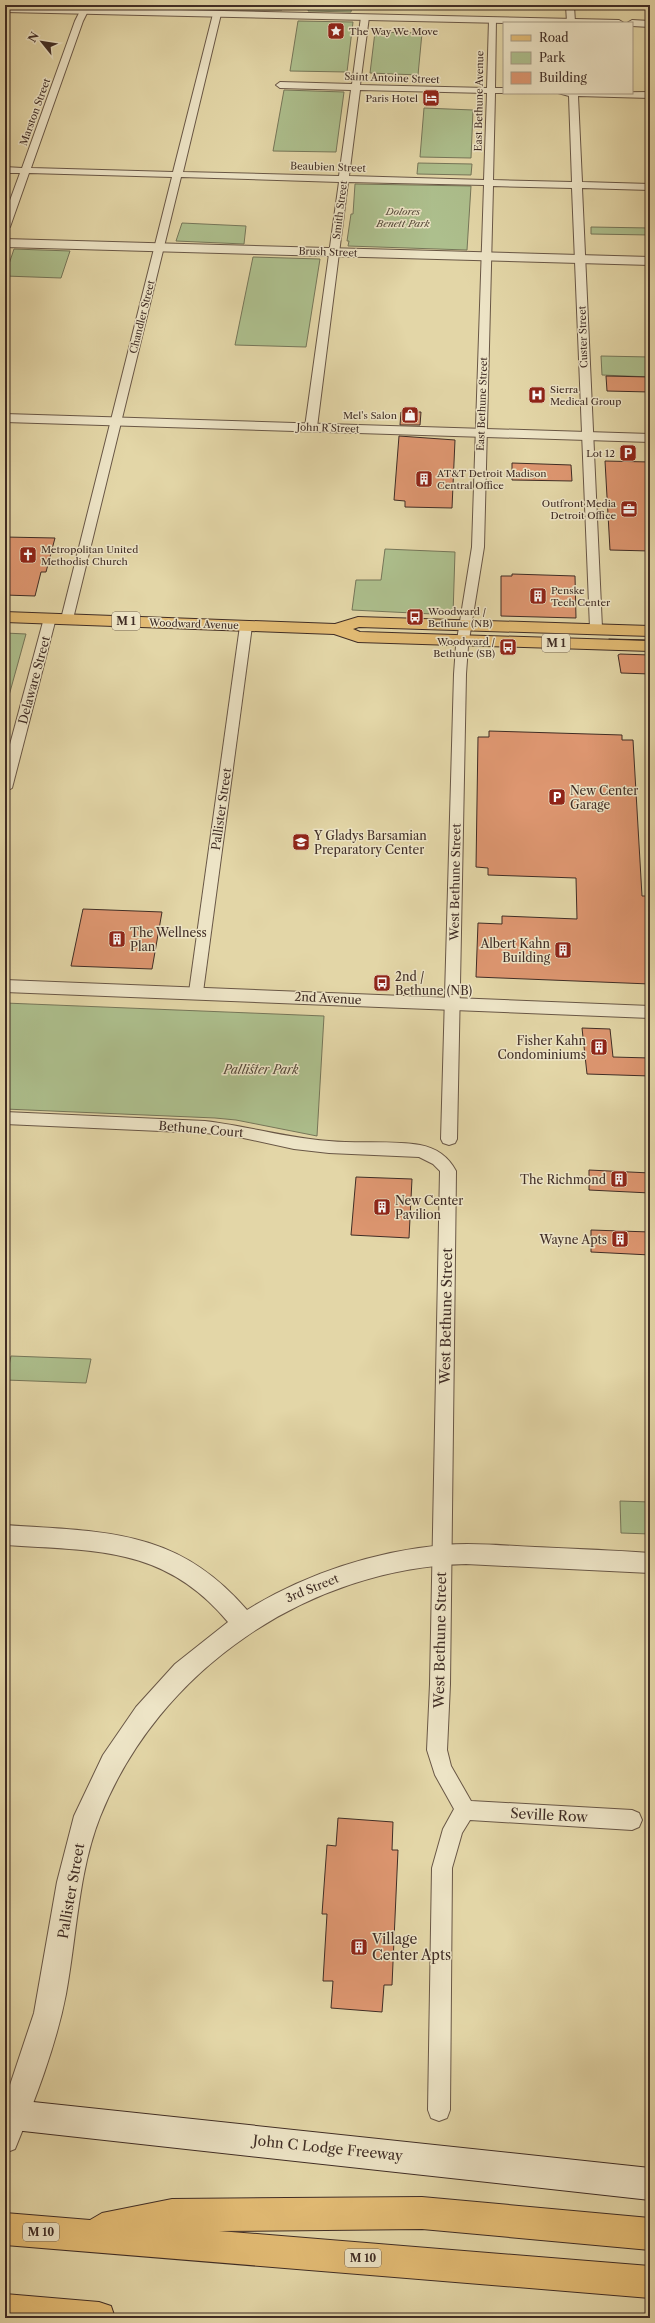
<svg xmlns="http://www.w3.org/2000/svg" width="655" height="2323" font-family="'Libre Caslon Text',serif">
<rect width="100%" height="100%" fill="#e3d6a7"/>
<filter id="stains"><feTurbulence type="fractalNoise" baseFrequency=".005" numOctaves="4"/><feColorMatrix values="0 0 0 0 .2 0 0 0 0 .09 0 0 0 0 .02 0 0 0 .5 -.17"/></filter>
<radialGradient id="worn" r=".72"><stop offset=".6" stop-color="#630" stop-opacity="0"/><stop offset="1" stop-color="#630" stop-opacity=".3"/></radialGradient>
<!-- green -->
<g fill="#adbf8d" stroke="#767659">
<path d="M 150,5 L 233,5 L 232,9 L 150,7 Z"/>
<path d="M 241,5 L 283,5 L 282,10 L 240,10 Z"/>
<path d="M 309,5 L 352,5 L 351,12 L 308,11 Z"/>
<path d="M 298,21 L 353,22 L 347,72 L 290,71 Z"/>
<path d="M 375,32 L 422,33 L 418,75 L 370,73 Z"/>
<path d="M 284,90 L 344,92 L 336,152 L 273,151 Z"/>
<path d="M 424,108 L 473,110 L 471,158 L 420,157 Z"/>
<path d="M 418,163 L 472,164 L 471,175 L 417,174 Z"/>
<path d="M 355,184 L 471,186 L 467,250 L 348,246 L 349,241 L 347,241 L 351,214 L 353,214 Z"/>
<path d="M 182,223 L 246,226 L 244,244 L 176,241 Z"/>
<path d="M 591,227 L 650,228 L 650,235 L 591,234 Z"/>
<path d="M 14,249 L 70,251 L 61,278 L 5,276 Z"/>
<path d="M 253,257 L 320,259 L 306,347 L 235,345 Z"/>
<path d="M 601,356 L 650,357 L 650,377 L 602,375 Z"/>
<path d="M 385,549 L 455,552 L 453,615 L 352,610 L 356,580 L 381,580 Z"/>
<path d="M 5,633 L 26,634 L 5,710 Z"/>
<path d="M 5,1003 L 324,1016 L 317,1136 L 236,1120 L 215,1118 L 5,1109 Z"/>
<path d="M 11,1356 L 91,1359 L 86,1383 L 6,1380 Z"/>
<path d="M 620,1501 L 650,1502 L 650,1534 L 621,1533 Z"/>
</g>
<!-- building -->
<g fill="#dd9670" stroke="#402d25">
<path d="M 606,376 L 650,377 L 650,392 L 607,391 Z"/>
<path d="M 401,412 L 421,412 L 420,425 L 400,425 Z"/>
<path d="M 399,436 L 455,440 L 452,508 L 405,507 L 405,501 L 394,500 Z"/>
<path d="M 605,461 L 650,462 L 650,551 L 610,550 Z"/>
<path d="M 512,463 L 571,465 L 572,481 L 512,480 Z"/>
<path d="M 5,537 L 55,538 L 46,572 L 41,572 L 35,596 L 5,595 Z"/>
<path d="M 512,574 L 575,576 L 576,618 L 501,616 L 501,576 L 512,576 Z"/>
<path d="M 620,654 L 650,655 L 650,674 L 621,673 L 618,655 Z"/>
<path d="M 489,731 L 622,735 L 622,740 L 633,740 L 642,896 L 650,896 L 650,984 L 476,977 L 478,923 L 502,924 L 502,916 L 577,919 L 576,878 L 488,875 L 488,868 L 476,867 L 478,737 L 489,737 Z"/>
<path d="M 83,909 L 162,912 L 152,969 L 71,966 Z"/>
<path d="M 582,1028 L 610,1029 L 613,1057 L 650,1058 L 650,1076 L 587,1074 Z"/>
<path d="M 589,1170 L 650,1173 L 650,1193 L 589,1190 Z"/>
<path d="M 356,1177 L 412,1179 L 409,1238 L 351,1235 Z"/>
<path d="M 591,1230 L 650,1232 L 650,1255 L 591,1252 Z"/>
<path d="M 338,1818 L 393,1822 L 392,1850 L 398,1850 L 392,1985 L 384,1985 L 382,2012 L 331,2008 L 333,1981 L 323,1981 L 327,1914 L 322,1914 L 327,1845 L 336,1846 Z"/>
</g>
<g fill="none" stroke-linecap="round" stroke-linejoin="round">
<defs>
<g id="minor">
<path d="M 83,5 L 91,5 L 83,21 L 31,168 L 173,172 L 213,14 L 217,12 L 221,14 L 183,172 L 339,176 L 351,90 L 280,88 L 276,85 L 280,82 L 352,84 L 361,17 L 365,15 L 369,17 L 360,85 L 487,88 L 489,20 L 496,18 L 495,88 L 504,88 L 504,93 L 507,93 L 495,93 L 493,180 L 572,182 L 569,96 L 558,93 L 650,92 L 650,98 L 578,96 L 582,182 L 650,184 L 650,190 L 582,188 L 602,628 L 596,632 L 590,628 L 572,188 L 493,186 L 484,547 L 468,646 L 466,674 L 457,1139 L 455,1143 L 449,1145 L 443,1143 L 441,1139 L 454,674 L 456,646 L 472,547 L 484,185 L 348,182 L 317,427 L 311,430 L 305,427 L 339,182 L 181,177 L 73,619 L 71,622 L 63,622 L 61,619 L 172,177 L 29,173 L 10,227 L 5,230 L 5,214 L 20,173 L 5,173 L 5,167 L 22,168 L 75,21 ZM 360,90 L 487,93 L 484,180 L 349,176 Z"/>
<path d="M 566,5 L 574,5 L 575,23 L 567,23 Z"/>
<path d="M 50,614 L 56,618 L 12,788 L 5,792 L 5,763 L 44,618 Z"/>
<path d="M 246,622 L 252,626 L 203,992 L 201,996 L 191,996 L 189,992 L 240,626 Z"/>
<path d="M 5,1112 L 205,1121 C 247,1126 287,1138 329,1141 C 359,1144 391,1140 420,1145 C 436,1148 448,1156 456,1171 L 450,1684 L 447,1750 L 451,1766 L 471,1801 L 632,1810 L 639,1813 L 642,1820 L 639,1827 L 632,1830 L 470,1820 L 462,1833 L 452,1868 L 450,2110 L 447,2118 L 439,2121 L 431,2118 L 428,2110 L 432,1868 L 443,1829 L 454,1809 L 435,1775 L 427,1750 L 430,1684 L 440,1171 L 433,1164 L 419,1157 L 329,1153 L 294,1149 L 234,1136 L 205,1133 L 5,1124 Z"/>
</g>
<g id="tertiary">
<path d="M 5,6 L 619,20 L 624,23 L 504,23 L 5,12 Z"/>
<path d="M 632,20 L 650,21 L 650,27 L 632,26 L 632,23 L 627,23 Z"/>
<path d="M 5,239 L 650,257 L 650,265 L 5,247 Z"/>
<path d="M 5,414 L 650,434 L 650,442 L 5,422 Z"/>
<path d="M 5,980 L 650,1006 L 650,1018 L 5,992 Z"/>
<path d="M 5,1525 C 104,1532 177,1528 247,1610 C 305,1574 375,1551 444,1545 C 474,1542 505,1546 535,1547 C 573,1549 612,1550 650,1553 L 650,1573 L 466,1564 C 308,1568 158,1670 100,1817 C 78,1873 77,1935 66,1994 C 56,2046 35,2100 15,2149 L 5,2153 L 5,2100 L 34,2013 L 57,1882 L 74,1816 L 103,1755 L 136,1707 L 175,1664 L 228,1622 C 165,1546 95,1551 5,1545 Z"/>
</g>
<path id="secondary" d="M 5,2099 L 650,2168 L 650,2200 L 5,2129 Z"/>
<path id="primary" d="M 5,612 L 335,624 L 358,617 L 650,626 L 650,636 L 359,627 L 353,629 L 360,632 L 650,641 L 650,651 L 358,642 L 334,634 L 5,622 Z"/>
<g id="motorway">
<path d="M 422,2197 L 650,2218 L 650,2250 L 422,2229 L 219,2231 L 650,2266 L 650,2298 L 5,2245 L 5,2213 L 90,2220 L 102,2213 L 172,2199 Z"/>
<path d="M 5,2294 L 99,2302 L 111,2306 L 115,2318 L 5,2318 Z"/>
</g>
</defs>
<!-- minor casing -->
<use href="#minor" stroke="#695746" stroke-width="2"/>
<!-- tertiary casing -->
<use href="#tertiary" stroke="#695746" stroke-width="2"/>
<!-- secondary casing -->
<use href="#secondary" stroke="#402d25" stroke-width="2"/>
<!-- primary casing -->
<use href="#primary" stroke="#402d25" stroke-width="2"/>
<!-- motorway casing -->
<use href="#motorway" stroke="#402d25" stroke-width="2"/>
<!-- minor -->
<use href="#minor" fill="#ede4c6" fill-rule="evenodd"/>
<!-- tertiary -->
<use href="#tertiary" fill="#ede4c6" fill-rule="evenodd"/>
<!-- secondary -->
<use href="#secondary" fill="#ede4c6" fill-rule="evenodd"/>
<!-- primary -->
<use href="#primary" fill="#e2bb74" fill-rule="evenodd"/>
<!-- motorway -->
<use href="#motorway" fill="#e2bb74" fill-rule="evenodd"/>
<!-- tram -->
<path stroke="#402d25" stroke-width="1" d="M 609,639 L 650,640"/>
</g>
<!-- icons -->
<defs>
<symbol id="sight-square" viewBox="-11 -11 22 22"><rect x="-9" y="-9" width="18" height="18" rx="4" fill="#8f2418" stroke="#ede4c6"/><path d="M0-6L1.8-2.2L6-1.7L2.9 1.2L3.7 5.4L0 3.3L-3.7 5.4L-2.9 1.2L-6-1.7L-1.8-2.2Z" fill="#fff"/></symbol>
<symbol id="hotel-square" viewBox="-11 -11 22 22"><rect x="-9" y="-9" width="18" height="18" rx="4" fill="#8f2418" stroke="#ede4c6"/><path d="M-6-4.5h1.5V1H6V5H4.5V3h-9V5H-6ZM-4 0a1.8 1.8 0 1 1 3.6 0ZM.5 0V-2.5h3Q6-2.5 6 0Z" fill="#fff"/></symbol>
<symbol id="hospital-square" viewBox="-11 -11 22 22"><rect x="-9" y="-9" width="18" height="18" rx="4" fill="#8f2418" stroke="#ede4c6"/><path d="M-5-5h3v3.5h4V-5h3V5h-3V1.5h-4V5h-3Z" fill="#fff"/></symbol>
<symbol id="shop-square" viewBox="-11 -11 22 22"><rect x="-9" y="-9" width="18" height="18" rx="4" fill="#8f2418" stroke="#ede4c6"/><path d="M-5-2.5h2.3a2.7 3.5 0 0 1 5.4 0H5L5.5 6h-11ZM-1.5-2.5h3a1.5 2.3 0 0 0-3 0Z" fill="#fff"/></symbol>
<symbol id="parking-square" viewBox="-11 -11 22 22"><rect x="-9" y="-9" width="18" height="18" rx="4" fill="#8f2418" stroke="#ede4c6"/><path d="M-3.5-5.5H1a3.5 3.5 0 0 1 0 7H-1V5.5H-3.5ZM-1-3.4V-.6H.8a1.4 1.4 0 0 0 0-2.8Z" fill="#fff"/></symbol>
<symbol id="building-square" viewBox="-11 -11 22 22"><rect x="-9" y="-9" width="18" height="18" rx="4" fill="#8f2418" stroke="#ede4c6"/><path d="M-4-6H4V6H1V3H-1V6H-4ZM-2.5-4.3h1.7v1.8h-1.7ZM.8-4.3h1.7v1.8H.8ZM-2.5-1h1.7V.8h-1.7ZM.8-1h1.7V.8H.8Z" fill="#fff"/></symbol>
<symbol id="office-square" viewBox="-11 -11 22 22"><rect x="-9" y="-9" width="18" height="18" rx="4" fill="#8f2418" stroke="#ede4c6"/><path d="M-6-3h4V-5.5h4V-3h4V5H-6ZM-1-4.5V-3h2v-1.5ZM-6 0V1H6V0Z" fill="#fff"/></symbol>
<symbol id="church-square" viewBox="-11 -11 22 22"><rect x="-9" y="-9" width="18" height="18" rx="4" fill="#8f2418" stroke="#ede4c6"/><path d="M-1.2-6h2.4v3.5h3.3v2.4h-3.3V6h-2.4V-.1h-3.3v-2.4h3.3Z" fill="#fff"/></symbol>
<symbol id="bus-square" viewBox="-11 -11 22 22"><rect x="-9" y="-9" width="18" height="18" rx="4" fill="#8f2418" stroke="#ede4c6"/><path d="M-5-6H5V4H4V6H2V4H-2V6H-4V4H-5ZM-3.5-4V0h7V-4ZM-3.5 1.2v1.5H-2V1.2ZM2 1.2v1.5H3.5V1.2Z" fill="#fff"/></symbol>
<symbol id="school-square" viewBox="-11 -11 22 22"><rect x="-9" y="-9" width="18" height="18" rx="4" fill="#8f2418" stroke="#ede4c6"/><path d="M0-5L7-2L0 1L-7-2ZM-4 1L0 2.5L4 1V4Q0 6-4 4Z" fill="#fff"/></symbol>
</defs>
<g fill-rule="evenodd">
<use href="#sight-square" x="326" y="21" width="20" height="20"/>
<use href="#hotel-square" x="421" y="88" width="20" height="20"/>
<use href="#hospital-square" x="527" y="385" width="20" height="20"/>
<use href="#shop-square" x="400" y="405" width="20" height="20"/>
<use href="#parking-square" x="618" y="443" width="20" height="20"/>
<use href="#building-square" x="414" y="469" width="20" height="20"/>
<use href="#office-square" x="619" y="499" width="20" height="20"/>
<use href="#church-square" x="18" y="545" width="20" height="20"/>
<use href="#building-square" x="528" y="586" width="20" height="20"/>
<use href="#bus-square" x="405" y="607" width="20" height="20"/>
<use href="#bus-square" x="498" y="637" width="20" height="20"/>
<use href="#parking-square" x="547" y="787" width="20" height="20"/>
<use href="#school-square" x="291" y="832" width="20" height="20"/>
<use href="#building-square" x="107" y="929" width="20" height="20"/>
<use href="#building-square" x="553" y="940" width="20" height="20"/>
<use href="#bus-square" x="372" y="973" width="20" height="20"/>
<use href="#building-square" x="589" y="1037" width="20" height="20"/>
<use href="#building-square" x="609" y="1169" width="20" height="20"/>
<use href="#building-square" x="372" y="1197" width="20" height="20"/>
<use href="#building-square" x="610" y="1229" width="20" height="20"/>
<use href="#building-square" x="349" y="1937" width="20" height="20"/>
</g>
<g text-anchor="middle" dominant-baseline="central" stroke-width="3" stroke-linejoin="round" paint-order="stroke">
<!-- far-poi labels -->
<g font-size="10" fill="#402d25" stroke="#ede4c6" text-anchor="start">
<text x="349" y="31">The Way We Move</text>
<text x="418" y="98" text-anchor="end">Paris Hotel</text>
<text x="550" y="389">Sierra<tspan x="550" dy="12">Medical Group</tspan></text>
<text x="397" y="415" text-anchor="end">Mel's Salon</text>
<text x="615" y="453" text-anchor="end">Lot 12</text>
<text x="437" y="473">AT&amp;T Detroit Madison<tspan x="437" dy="12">Central Office</tspan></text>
<text x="616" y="503" text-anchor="end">Outfront Media<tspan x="616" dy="12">Detroit Office</tspan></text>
<text x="41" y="549">Metropolitan United<tspan x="41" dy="12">Methodist Church</tspan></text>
<text x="551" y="590">Penske<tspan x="551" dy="12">Tech Center</tspan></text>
<text x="428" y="611">Woodward /<tspan x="428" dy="12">Bethune (NB)</tspan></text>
<text x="495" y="641" text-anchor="end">Woodward /<tspan x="495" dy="12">Bethune (SB)</tspan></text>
</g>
<!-- far-street labels -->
<g font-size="10" fill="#402d25" stroke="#ede4c6">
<text transform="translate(392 78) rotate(2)">Saint Antoine Street</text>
<text transform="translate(479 101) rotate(-89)">East Bethune Avenue</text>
<text transform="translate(35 112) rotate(-70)">Marston Street</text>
<text transform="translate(328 167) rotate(2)">Beaubien Street</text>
<text transform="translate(340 210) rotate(-83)">Smith Street</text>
<text transform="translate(328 252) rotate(2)">Brush Street</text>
<text transform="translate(142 317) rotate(-76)">Chandler Street</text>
<text transform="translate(583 337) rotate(-92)">Custer Street</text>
<text transform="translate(482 404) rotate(-88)">East Bethune Street</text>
<text transform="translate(328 428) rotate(2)">John R Street</text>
<text transform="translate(194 624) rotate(2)">Woodward Avenue</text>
</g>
<!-- far-park labels -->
<g font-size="10" font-style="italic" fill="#564a3a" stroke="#ede4c6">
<text x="403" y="211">Dolores<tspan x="403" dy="12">Benett Park</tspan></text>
</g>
<!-- shield labels -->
<g fill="#ede4c6" stroke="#746455" stroke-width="1">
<rect x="112" y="612" width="28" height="18" rx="3"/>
<rect x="542" y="634" width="28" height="18" rx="3"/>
<rect x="23" y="2223" width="36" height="18" rx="3"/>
<rect x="345" y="2249" width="36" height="18" rx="3"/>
</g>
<g font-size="11" font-weight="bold" fill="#402d25">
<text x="126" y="621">M 1</text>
<text x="556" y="643">M 1</text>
<text x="41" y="2232">M 10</text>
<text x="363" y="2258">M 10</text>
</g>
<!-- street labels -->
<g font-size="12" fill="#402d25" stroke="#ede4c6">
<text transform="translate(34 680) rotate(-75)">Delaware Street</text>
<text transform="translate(221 809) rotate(-82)">Pallister Street</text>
<text transform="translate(455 882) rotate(-89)">West Bethune Street</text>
<text transform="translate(328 998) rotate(3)">2nd Avenue</text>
<text transform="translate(201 1129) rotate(5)">Bethune Court</text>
<text transform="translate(312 1588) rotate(-22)">3rd Street</text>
</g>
<!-- poi labels -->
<g font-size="12" fill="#402d25" stroke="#ede4c6" text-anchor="start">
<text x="570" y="790">New Center<tspan x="570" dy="14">Garage</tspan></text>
<text x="314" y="835">Y Gladys Barsamian<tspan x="314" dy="14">Preparatory Center</tspan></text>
<text x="130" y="932">The Wellness<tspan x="130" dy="14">Plan</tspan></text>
<text x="550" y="943" text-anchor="end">Albert Kahn<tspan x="550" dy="14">Building</tspan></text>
<text x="395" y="976">2nd /<tspan x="395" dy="14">Bethune (NB)</tspan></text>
<text x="586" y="1040" text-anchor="end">Fisher Kahn<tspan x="586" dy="14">Condominiums</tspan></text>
<text x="606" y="1179" text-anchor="end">The Richmond</text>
<text x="395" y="1200">New Center<tspan x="395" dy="14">Pavilion</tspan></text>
<text x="607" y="1239" text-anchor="end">Wayne Apts</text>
</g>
<!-- park labels -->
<g font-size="12" font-style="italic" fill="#564a3a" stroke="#ede4c6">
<text x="261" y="1069">Pallister Park</text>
</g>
<!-- near-street labels -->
<g font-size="14" fill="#402d25" stroke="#ede4c6">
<text transform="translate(446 1316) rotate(-89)">West Bethune Street</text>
<text transform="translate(440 1640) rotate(-89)">West Bethune Street</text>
<text transform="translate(549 1815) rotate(3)">Seville Row</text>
<text transform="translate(71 1891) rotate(-80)">Pallister Street</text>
<text transform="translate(328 2148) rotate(6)">John C Lodge Freeway</text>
</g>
<!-- near-poi labels -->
<g font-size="14" fill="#402d25" stroke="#ede4c6" text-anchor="start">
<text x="372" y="1939">Village<tspan x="372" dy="16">Center Apts</tspan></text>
</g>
</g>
<!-- margin -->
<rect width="655" height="2323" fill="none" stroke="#e3d6a7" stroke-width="20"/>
<rect x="6" y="6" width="643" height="2311" fill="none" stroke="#402d25" stroke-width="2"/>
<rect x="10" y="10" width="635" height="2303" fill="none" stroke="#402d25"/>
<!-- legend -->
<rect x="503" y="22" width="130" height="72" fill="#ede4c6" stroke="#a89b86"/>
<rect x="511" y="35" width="20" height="6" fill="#e2bb74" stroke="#a89b86"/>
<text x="539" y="42" font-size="12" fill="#402d25">Road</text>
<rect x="511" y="52" width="20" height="12" fill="#adbf8d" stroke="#a89b86"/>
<text x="539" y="62" font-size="12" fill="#402d25">Park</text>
<rect x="511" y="72" width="20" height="12" fill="#dd9670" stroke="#a89b86"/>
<text x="539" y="82" font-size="12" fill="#402d25">Building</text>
<!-- north arrow -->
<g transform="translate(42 42) rotate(300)" stroke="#ede4c6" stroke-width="3" paint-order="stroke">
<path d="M0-3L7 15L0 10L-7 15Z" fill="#402d25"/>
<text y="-6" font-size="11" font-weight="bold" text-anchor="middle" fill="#402d25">N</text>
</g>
<rect width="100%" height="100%" filter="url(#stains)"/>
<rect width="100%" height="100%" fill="url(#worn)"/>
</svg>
